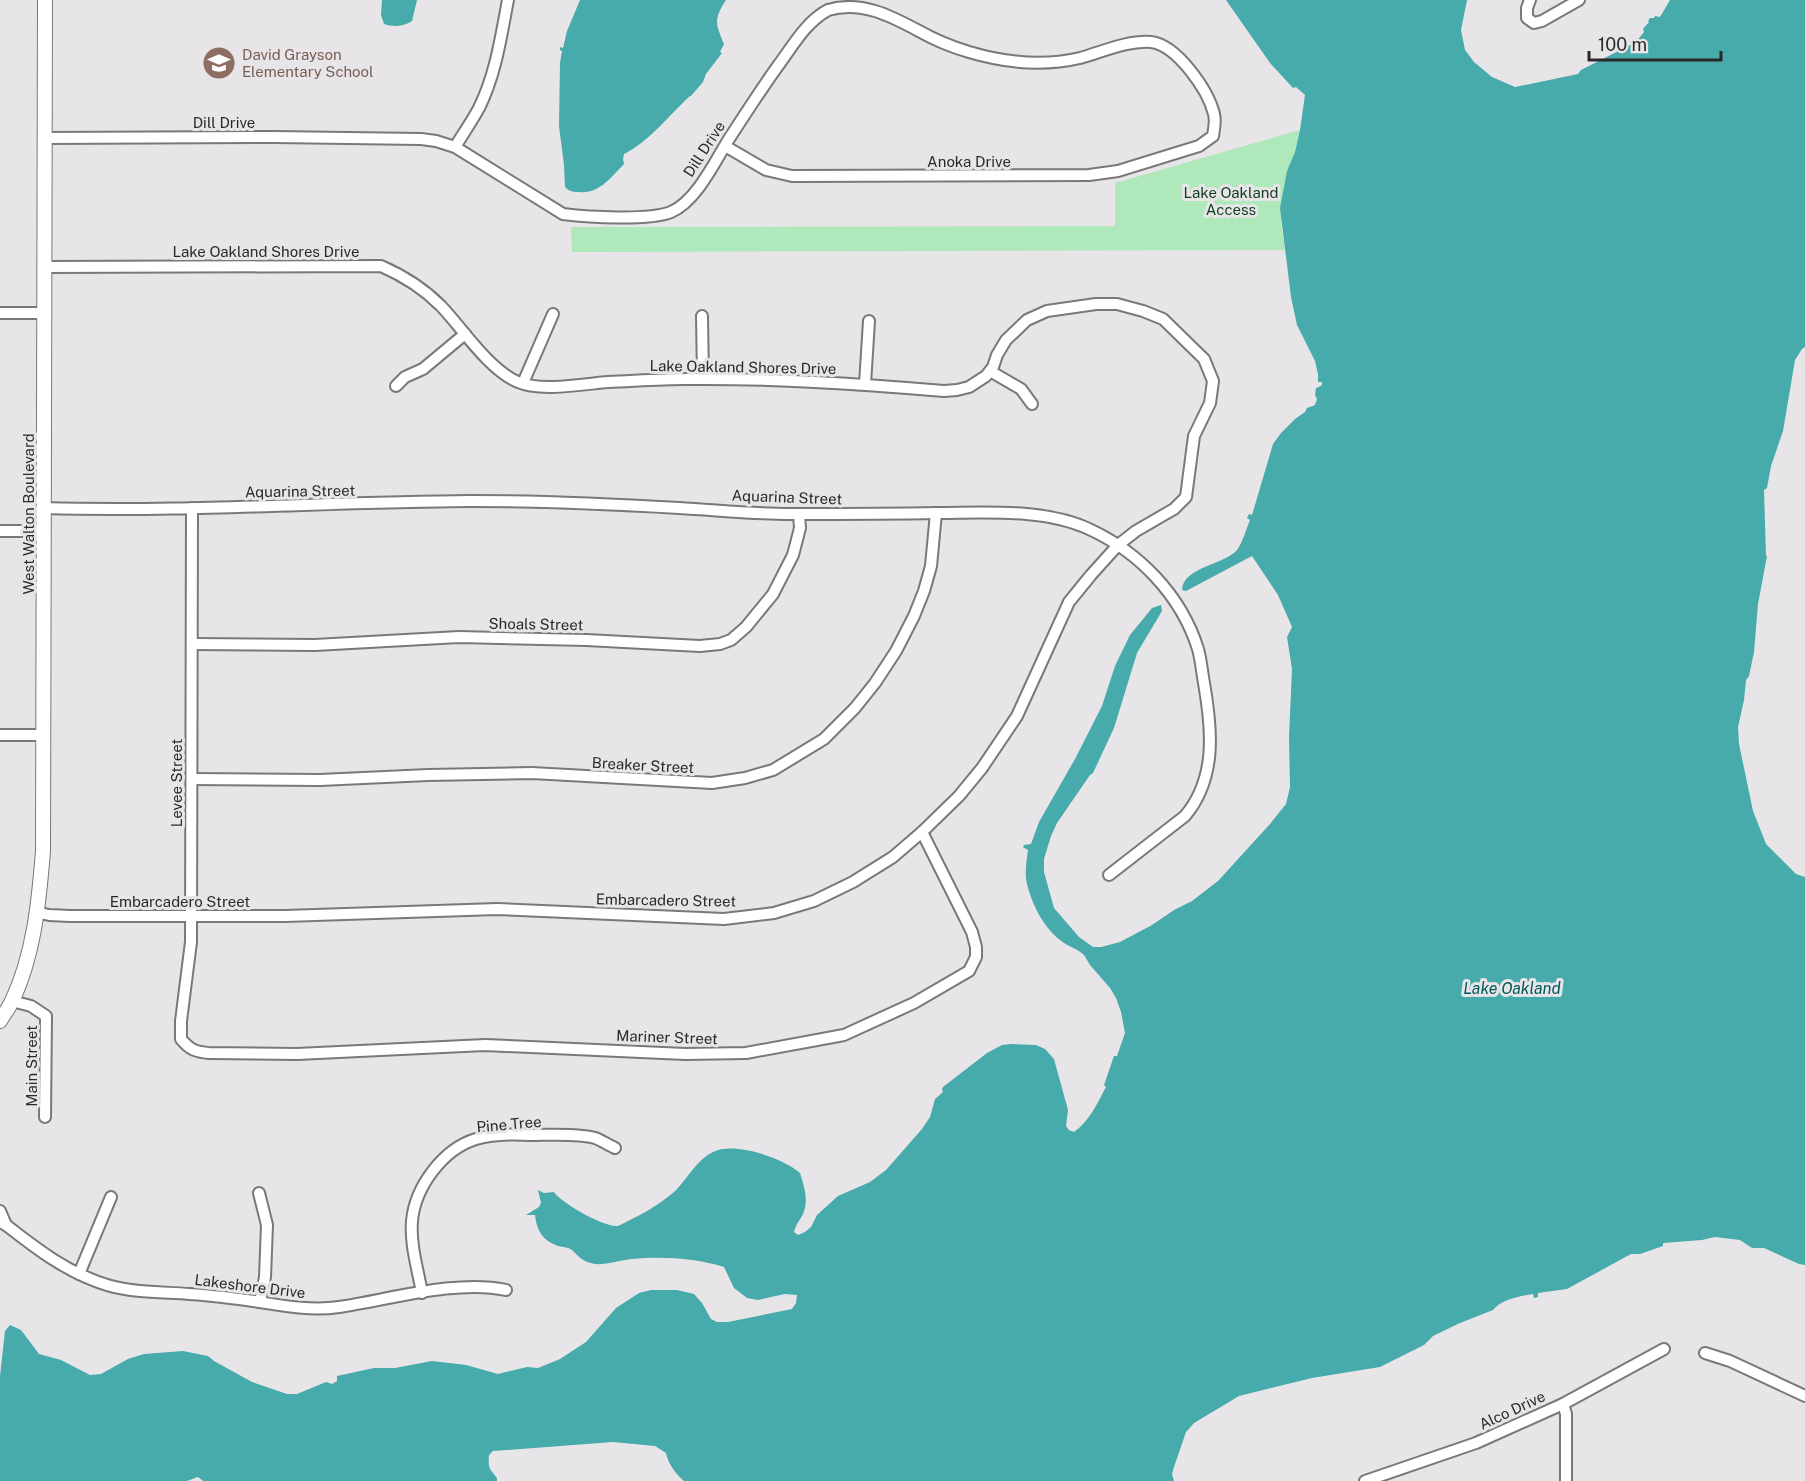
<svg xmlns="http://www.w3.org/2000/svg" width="1805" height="1481" font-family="'Public Sans',sans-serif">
<rect width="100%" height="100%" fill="#e8e5e8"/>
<!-- green -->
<path fill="#afe8bb" d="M 1300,130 L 1295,152 L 1287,171 L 1281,223 L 1285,250 L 572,252 L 571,227 L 1115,226 L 1115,183 Z"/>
<!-- water -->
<g fill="#47aaab">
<path d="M 382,0 L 417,0 L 412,21 C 403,27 393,27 384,24 L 381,15 Z"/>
<path d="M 580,0 L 726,0 C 713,20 716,24 724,44 L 720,52 L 722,53 L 706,74 L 703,82 L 691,96 L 690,96 C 668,116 650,141 624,154 L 623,159 L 624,164 C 612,176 599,195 578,192 C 572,192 569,191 565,187 L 564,165 L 559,126 L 560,63 L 562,51 L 560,50 L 560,47 L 563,48 L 567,31 Z"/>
<path d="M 1226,0 L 1467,0 L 1461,30 L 1465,50 L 1474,62 L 1492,77 L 1515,87 L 1578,74 L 1581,70 L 1636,42 L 1644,32 L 1643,29 L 1649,22 L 1648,21 L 1650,18 L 1654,18 L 1655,16 L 1660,17 L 1670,0 L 1805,0 L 1805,347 L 1802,349 L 1795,360 L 1783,431 L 1771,466 L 1767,488 L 1764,490 L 1766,556 L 1767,556 L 1758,604 L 1754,652 L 1749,676 L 1746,680 L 1744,700 L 1738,727 L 1739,744 L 1753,811 L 1766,844 L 1796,874 L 1805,877 L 1805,1265 L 1799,1264 L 1764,1248 L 1752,1248 L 1740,1240 L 1715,1237 L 1702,1240 L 1663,1243 L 1663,1246 L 1640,1254 L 1631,1254 L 1567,1289 L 1538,1293 L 1538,1297 L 1534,1298 L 1533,1294 C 1521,1296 1501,1299 1493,1310 L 1460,1323 L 1433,1336 L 1424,1345 L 1380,1367 L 1312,1378 L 1239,1396 L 1194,1423 L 1186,1432 L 1174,1467 L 1172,1474 L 1174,1481 L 684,1481 C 676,1474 668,1464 666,1453 L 655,1446 L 613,1442 L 493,1451 L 489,1455 C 488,1468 489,1468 497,1478 L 497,1481 L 203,1481 L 198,1477 L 187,1481 L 0,1481 L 0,1376 L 5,1331 L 10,1325 L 21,1330 L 39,1354 L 61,1360 L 90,1375 L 101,1374 L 128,1359 L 144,1354 L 183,1351 L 208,1356 L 214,1361 L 252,1382 L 287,1394 L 297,1394 L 326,1382 L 332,1384 L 337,1381 L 337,1376 L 374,1368 L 395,1368 L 432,1361 L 466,1365 L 498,1374 L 527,1367 L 538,1368 L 560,1359 L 586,1342 L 616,1308 L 639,1293 L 651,1290 L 677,1290 L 694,1294 L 702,1303 L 711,1319 L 717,1322 L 728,1322 L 792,1309 L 796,1303 L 797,1295 L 785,1294 L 758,1300 L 747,1298 L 734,1288 L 724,1267 C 697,1258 660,1256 632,1259 C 620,1260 607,1265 595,1264 C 583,1262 579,1257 572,1250 C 568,1247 562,1247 558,1246 C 542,1240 537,1231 535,1215 L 526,1215 L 539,1207 L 541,1203 L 538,1190 L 544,1193 L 554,1192 C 561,1203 605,1228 618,1226 C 637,1217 658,1206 674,1192 C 687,1180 696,1160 713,1152 C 734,1141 783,1158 800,1173 C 804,1186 809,1200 803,1214 C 800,1220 796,1224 794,1232 L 798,1235 L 805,1232 L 811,1227 L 817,1215 L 838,1196 L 870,1182 L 886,1170 L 922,1129 L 930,1117 L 935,1099 L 943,1092 L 942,1089 L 943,1087 L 987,1053 L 1002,1045 L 1011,1044 L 1036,1045 L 1045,1049 L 1054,1059 L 1068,1110 L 1066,1126 L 1069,1130 L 1074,1132 C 1089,1122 1098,1102 1106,1087 L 1104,1085 L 1114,1056 L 1117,1056 L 1125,1033 L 1121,1012 L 1116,998 L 1110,988 L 1090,965 L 1084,955 C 1077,948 1068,947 1060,940 C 1043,927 1030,901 1026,879 C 1025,869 1027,859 1028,850 L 1023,847 L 1024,845 L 1031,844 L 1039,822 L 1075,759 L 1102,706 L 1115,666 L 1130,635 L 1152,608 L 1161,605 L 1162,611 L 1137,653 L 1114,728 L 1093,773 L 1090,775 L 1057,823 L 1051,836 L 1044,859 L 1044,872 L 1054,908 L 1079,937 L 1093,947 L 1101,947 L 1120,942 L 1152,925 L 1174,910 L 1192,901 L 1218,881 L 1270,824 L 1286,804 L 1290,787 L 1289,737 L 1292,669 L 1287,637 L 1292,627 L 1278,595 L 1252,556 L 1186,591 L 1182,590 C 1183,567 1224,565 1237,550 C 1242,544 1247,527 1250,520 L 1247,518 L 1249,514 L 1252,515 L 1273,444 L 1281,433 L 1295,419 L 1305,412 L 1307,408 L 1315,405 L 1317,399 L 1315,395 L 1316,388 L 1321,386 L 1322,384 L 1322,382 L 1318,382 L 1318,374 L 1315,361 L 1297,325 L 1291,297 L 1280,208 L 1287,171 L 1295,152 L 1300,130 L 1305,95 L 1296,87 L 1293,88 L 1270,63 Z"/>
</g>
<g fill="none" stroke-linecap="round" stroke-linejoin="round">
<defs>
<g id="minor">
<path d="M 1530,0 L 1527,8 L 1527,18 L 1534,23 L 1542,21 L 1579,0"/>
<path d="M 45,138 L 274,137 L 421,139 L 436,141 L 455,147 L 563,214 C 588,217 648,221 671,212 C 695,202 714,164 727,142 C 744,116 761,89 780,63 C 794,44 806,22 828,10 C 861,0 891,16 919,31 C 935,40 952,47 969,52 C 1006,63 1042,67 1080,58 C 1102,52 1128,40 1151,42 C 1177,45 1208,90 1214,114 C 1216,121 1214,129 1213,136 L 1199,146 L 1118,171 L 1089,175 L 792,176 L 766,170 L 725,146"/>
<path d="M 455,147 C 463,134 472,121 479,108 C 496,74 501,36 508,0"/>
<path d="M 0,313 L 45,313"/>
<path d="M 702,316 L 703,379"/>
<path d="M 990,371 L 1021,389 L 1032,404"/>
<path d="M 523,383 L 553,314"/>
<path d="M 865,384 L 869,321"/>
<path d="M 396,386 L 405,377 L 423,369 L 465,334"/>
<path d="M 44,508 C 186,512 328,502 470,501 C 540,501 609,504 679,508 C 716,510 753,514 790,514 C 839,514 888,514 937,513 C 985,513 1044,508 1089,529 C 1139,552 1181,595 1198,649 C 1201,660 1202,672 1204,683 C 1212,729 1217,778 1185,816 L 1109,875"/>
<path d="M 192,508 L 191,942 L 181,1021 L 181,1039 C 190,1050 196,1052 209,1053 L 297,1054 L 485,1045 L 685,1054 L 746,1053 L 844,1035 L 914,1003 L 969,971 L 976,957 L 976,947 L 972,932 L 922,832"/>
<path d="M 0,531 L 44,531"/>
<path d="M 192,644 L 315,645 L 459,637 L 586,640 L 700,646 L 720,644 L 731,640 L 746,627 L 773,594 L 793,555 L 800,528 L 799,514"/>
<path d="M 0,735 L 44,735"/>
<path d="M 192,779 L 320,780 L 428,775 L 532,773 L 712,783 L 745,778 L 773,770 L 824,739 L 855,708 L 875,683 L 896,651 L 914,616 L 924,591 L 931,566 L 936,513"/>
<path d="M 36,912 L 49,915 L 70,916 L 285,916 L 497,909 L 724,919 L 774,913 L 814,901 L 853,882 L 893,857 L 922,832 L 959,796 L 982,768 L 1017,716 L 1069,602 L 1091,575 L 1118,545 L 1136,531 L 1174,509 L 1186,497 L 1194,436 L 1210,403 L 1213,381 L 1204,359 L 1163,319 L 1143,311 L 1117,304 L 1096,304 L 1047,311 L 1027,320 L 1006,340 L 997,355 L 993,367 L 986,376 L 969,387 L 957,390 L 944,391 C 858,384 772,378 685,379 C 660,379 634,381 608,382 C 584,384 540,392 518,382 C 489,370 462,328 441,306 C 422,287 404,276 381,266 L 44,267"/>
<path d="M 12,1001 L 31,1006 L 46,1016 L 45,1117"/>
<path d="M 259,1193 L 267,1225 L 265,1277 L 260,1302"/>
<path d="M 0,1211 L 6,1225 L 0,1222"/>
<path d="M 6,1225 C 38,1250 68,1273 107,1285 C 134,1293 162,1292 189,1294 C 206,1295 222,1297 239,1299 C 272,1303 305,1312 339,1307 C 388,1300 457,1279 506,1290"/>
<path d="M 79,1274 L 111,1197"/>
<path d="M 422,1293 C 418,1270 410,1245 412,1221 C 415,1187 443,1149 476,1139 C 493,1134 514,1134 531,1135 C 548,1135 579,1133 595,1138 C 601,1140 608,1145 615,1148"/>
<path d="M 1705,1353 L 1730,1361 L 1805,1396"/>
<path d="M 1563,1404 L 1566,1414 L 1566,1481"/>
<path d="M 1365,1481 L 1476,1443 L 1563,1404 L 1664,1349"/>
</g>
<path id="major" d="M 0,1021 C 4,1014 9,1008 12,1001 C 34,955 39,901 43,851 L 45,0"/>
</defs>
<!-- minor casing -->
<use href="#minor" stroke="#7a787a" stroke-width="14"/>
<!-- major casing -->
<use href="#major" stroke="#7a787a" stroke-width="16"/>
<!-- minor -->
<use href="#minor" stroke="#fff" stroke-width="10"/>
<!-- major -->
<use href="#major" stroke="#fff" stroke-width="14"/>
</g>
<!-- icons -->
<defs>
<symbol id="school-disc" viewBox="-11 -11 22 22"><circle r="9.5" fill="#8d6e63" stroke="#e8e5e8"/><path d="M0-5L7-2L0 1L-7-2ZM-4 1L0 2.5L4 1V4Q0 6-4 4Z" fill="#fff"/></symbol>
</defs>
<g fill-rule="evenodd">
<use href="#school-disc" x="200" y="44" width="38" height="38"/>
</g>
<g text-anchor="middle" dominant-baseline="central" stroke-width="6" stroke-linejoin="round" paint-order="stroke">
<!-- education labels -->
<g font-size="15" fill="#785e54" stroke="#e8e5e8" text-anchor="start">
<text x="242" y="54">David Grayson<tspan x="242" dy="17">Elementary School</tspan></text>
</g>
<!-- street labels -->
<g font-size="15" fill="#2b2a2b" stroke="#e8e5e8">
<text x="224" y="122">Dill Drive</text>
<text transform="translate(704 149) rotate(-57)">Dill Drive</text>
<text x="969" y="161">Anoka Drive</text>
<text x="266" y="251">Lake Oakland Shores Drive</text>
<text transform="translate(743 367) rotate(1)">Lake Oakland Shores Drive</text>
<text transform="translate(300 491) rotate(-1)">Aquarina Street</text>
<text transform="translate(787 497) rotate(2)">Aquarina Street</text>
<text transform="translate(28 514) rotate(-90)">West Walton Boulevard</text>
<text transform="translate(536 624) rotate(1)">Shoals Street</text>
<text transform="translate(643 765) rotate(3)">Breaker Street</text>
<text transform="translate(176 783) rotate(-90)">Levee Street</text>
<text transform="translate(666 900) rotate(1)">Embarcadero Street</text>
<text x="180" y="901">Embarcadero Street</text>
<text transform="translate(667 1037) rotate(2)">Mariner Street</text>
<text transform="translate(31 1066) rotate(-90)">Main Street</text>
<text transform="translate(509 1124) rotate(-5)">Pine Tree</text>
<text transform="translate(250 1286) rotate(7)">Lakeshore Drive</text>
<text transform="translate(1512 1410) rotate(-25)">Alco Drive</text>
</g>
<!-- park labels -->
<g font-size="15" fill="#0f3d1e" stroke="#e8e5e8">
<text x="1231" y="192">Lake Oakland<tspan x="1231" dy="17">Access</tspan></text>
</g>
<!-- water labels -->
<g font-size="16" font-style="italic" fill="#005a5b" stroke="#e8e5e8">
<text x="1512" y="988">Lake Oakland</text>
</g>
</g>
<!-- scale -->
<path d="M1589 51v9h132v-9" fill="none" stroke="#2b2a2b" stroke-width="3"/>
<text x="1598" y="51" font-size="18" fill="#2b2a2b" stroke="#e8e5e8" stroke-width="4.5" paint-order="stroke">100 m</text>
</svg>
